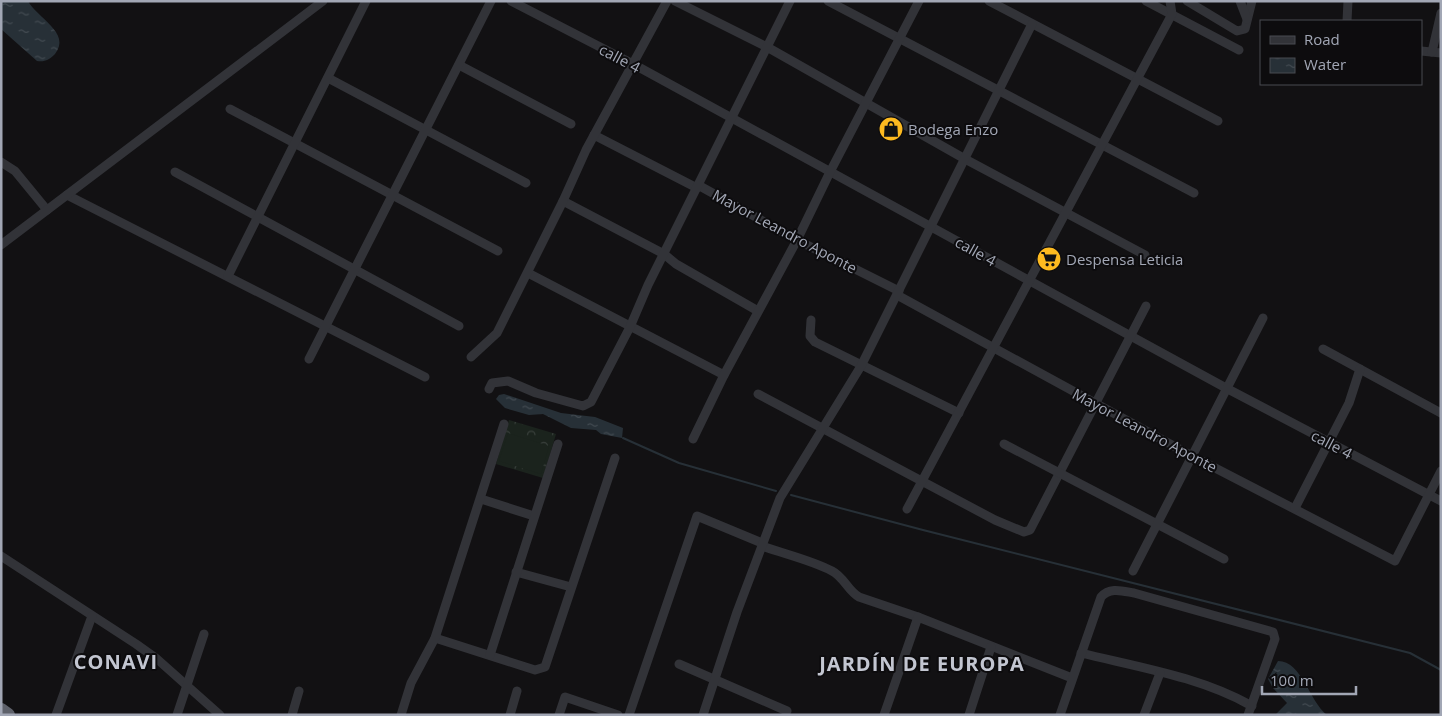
<svg xmlns="http://www.w3.org/2000/svg" width="1442" height="716" font-family="'Open Sans',sans-serif">
<defs>
<pattern id="park-crowns" width="20" height="18" patternUnits="userSpaceOnUse" patternTransform="scale(1.25)"><rect width="20" height="18" fill="#1b231d"/><path d="M2 6a3 3 0 1 1 6 0M12 15a3 3 0 1 1 6 0" fill="none" stroke="#39403c"/></pattern>
<pattern id="water-ripples" width="26" height="14" patternUnits="userSpaceOnUse" patternTransform="scale(1.25)"><rect width="26" height="14" fill="#273037"/><path d="M2 4q2-2 4 0t4 0M15 11q2-2 4 0t4 0" fill="none" stroke="#434b52"/></pattern>
</defs>
<rect width="100%" height="100%" fill="#121113"/>
<!-- park -->
<path fill="url(#park-crowns)" d="M 509,420 L 556,434 L 543,478 L 496,464 Z"/>
<!-- garden -->
<path fill="#1b231d" d="M 508,433 L 549,446 L 541,474 L 499,461 Z"/>
<!-- water -->
<g fill="url(#water-ripples)">
<path d="M 1,1 L 28,1 C 36,17 72,33 55,54 C 49,60 45,62 37,61 L 1,29 Z"/>
<path d="M 504,394 L 561,413 L 595,417 L 623,428 L 622,438 L 601,434 L 596,430 L 571,428 L 543,414 L 529,415 L 505,408 L 496,399 L 499,395 Z"/>
<path d="M 1278,661 C 1302,661 1309,701 1327,715 L 1275,715 L 1287,703 L 1273,688 L 1268,679 Z"/>
</g>
<g fill="none" stroke-linecap="round" stroke-linejoin="round">
<!-- stream -->
<g stroke="#273037" stroke-width="2">
<path d="M 623,438 L 679,463 L 776,491"/>
<path d="M 791,495 L 923,530 L 1410,653 L 1441,670"/>
</g>
<!-- minor -->
<g stroke="#323338" stroke-width="9">
<path d="M 511,1 L 633,64 L 1226,388 L 1441,501"/>
<path d="M 675,1 L 767,47 L 965,159 L 1145,255"/>
<path d="M 828,1 L 1194,193"/>
<path d="M 989,1 L 1218,121"/>
<path d="M 1146,1 L 1239,50"/>
<path d="M 1187,1 L 1237,31 L 1245,29 L 1252,1"/>
<path d="M 1240,1 L 1247,19"/>
<path d="M 1347,21 L 1348,1"/>
<path d="M 1421,51 L 1441,53"/>
<path d="M 1432,52 L 1441,13"/>
<path d="M 459,65 L 571,124"/>
<path d="M 328,78 L 526,183"/>
<path d="M 230,109 L 498,251"/>
<path d="M 594,135 L 697,188"/>
<path d="M 1,162 L 15,171 L 47,210"/>
<path d="M 175,172 L 459,326"/>
<path d="M 698,185 L 797,240 L 899,291"/>
<path d="M 67,195 L 425,377"/>
<path d="M 563,201 L 664,254 L 676,264 L 758,311"/>
<path d="M 1,245 L 323,1"/>
<path d="M 528,273 L 724,375"/>
<path d="M 228,276 L 366,1"/>
<path d="M 897,295 L 1192,456 L 1395,561 L 1441,471"/>
<path d="M 811,320 L 810,336 L 815,342 L 959,413"/>
<path d="M 1323,349 L 1441,413"/>
<path d="M 471,357 L 497,333 L 563,201 L 586,150 L 667,1"/>
<path d="M 309,359 L 491,1"/>
<path d="M 489,389 L 492,383 L 508,381 L 536,393 L 583,406 L 591,402 L 630,327 L 648,285 L 790,1"/>
<path d="M 758,394 L 995,520 L 1024,532 L 1030,530 L 1146,306"/>
<path d="M 693,439 L 724,375 L 797,240 L 830,172 L 919,1"/>
<path d="M 1004,444 L 1224,559"/>
<path d="M 481,499 L 534,516"/>
<path d="M 1295,508 L 1349,403 L 1360,369"/>
<path d="M 907,509 L 1172,14 L 1170,1"/>
<path d="M 762,546 C 784,554 811,560 832,571 C 844,577 848,591 859,597 L 918,617"/>
<path d="M 1,556 L 136,644 L 157,659 L 220,715"/>
<path d="M 1133,571 L 1263,318"/>
<path d="M 516,572 L 571,587"/>
<path d="M 435,638 L 535,670 L 545,667 L 615,458"/>
<path d="M 1081,653 C 1138,667 1201,677 1252,706"/>
<path d="M 490,655 L 558,444"/>
<path d="M 679,664 L 787,711"/>
<path d="M 56,715 L 92,616"/>
<path d="M 177,715 L 204,634"/>
<path d="M 292,715 L 299,691"/>
<path d="M 401,715 L 411,683 L 435,638 L 504,424"/>
<path d="M 510,715 L 517,691"/>
<path d="M 559,715 L 565,697 L 618,715"/>
<path d="M 629,715 L 697,516 L 762,543"/>
<path d="M 703,715 L 737,612 L 780,498 L 861,366 L 1032,24"/>
<path d="M 884,715 L 918,617 L 1072,678"/>
<path d="M 969,715 L 991,647"/>
<path d="M 1060,715 L 1101,597 C 1110,587 1122,591 1134,593 L 1273,632 L 1275,639 L 1248,715"/>
<path d="M 1144,715 L 1160,673"/>
</g>
<!-- highway -->
<path stroke="#5e616a" stroke-width="14" d="M 1,710 L 8,715"/>
</g>
<!-- icons -->
<defs>
<symbol id="shop-disc" viewBox="-11 -11 22 22"><circle r="9.5" fill="#fdba20" stroke="#0d0c0e"/><path d="M-5-2.5h2.3a2.7 3.5 0 0 1 5.4 0H5L5.5 6h-11ZM-1.5-2.5h3a1.5 2.3 0 0 0-3 0Z" fill="#111"/></symbol>
<symbol id="supermarket-disc" viewBox="-11 -11 22 22"><circle r="9.5" fill="#fdba20" stroke="#0d0c0e"/><path d="M-6-5.5h2.5l.6 2H6L4.5 2H-2.5L-4.4-4H-6ZM-1.5 3.2a1.3 1.3 0 1 0 .1 0ZM3 3.2a1.3 1.3 0 1 0 .1 0Z" fill="#111"/></symbol>
</defs>
<g fill-rule="evenodd">
<use href="#shop-disc" x="877" y="115" width="28" height="28"/>
<use href="#supermarket-disc" x="1035" y="245" width="28" height="28"/>
</g>
<g text-anchor="middle" dominant-baseline="central" stroke-width="4" stroke-linejoin="round" paint-order="stroke">
<!-- street labels -->
<g font-size="15" fill="#a2a7b5" stroke="#0d0c0e">
<text transform="translate(620 58) rotate(28)">calle 4</text>
<text transform="translate(785 231) rotate(28)">Mayor Leandro Aponte</text>
<text transform="translate(976 251) rotate(29)">calle 4</text>
<text transform="translate(1145 430) rotate(28)">Mayor Leandro Aponte</text>
<text transform="translate(1332 444) rotate(28)">calle 4</text>
</g>
<!-- poi labels -->
<g font-size="15" fill="#a2a7b5" stroke="#0d0c0e" text-anchor="start">
<text x="908" y="129">Bodega Enzo</text>
<text x="1066" y="259">Despensa Leticia</text>
</g>
<!-- district labels -->
<g font-size="20" font-weight="bold" letter-spacing="1" fill="#c3c6d1" stroke="#0d0c0e">
<text x="116" y="661">CONAVI</text>
<text x="922" y="663">JARDÍN DE EUROPA</text>
</g>
</g>
<!-- border -->
<rect width="1442" height="716" fill="none" stroke="#a2a7b5" stroke-width="5"/>
<!-- legend -->
<rect x="1260" y="20" width="162" height="65" fill="#0d0c0e" stroke="#494a51"/>
<rect x="1270" y="36" width="25" height="8" fill="#323338" stroke="#494a51"/>
<text x="1304" y="45" font-size="15" fill="#a2a7b5">Road</text>
<rect x="1270" y="58" width="25" height="15" fill="url(#water-ripples)" stroke="#494a51"/>
<text x="1304" y="70" font-size="15" fill="#a2a7b5">Water</text>
<!-- scale -->
<path d="M1262 686v8h94v-8" fill="none" stroke="#a2a7b5" stroke-width="2.5"/>
<text x="1270" y="686" font-size="15" fill="#a2a7b5" stroke="#0d0c0e" stroke-width="4" paint-order="stroke">100 m</text>
</svg>
